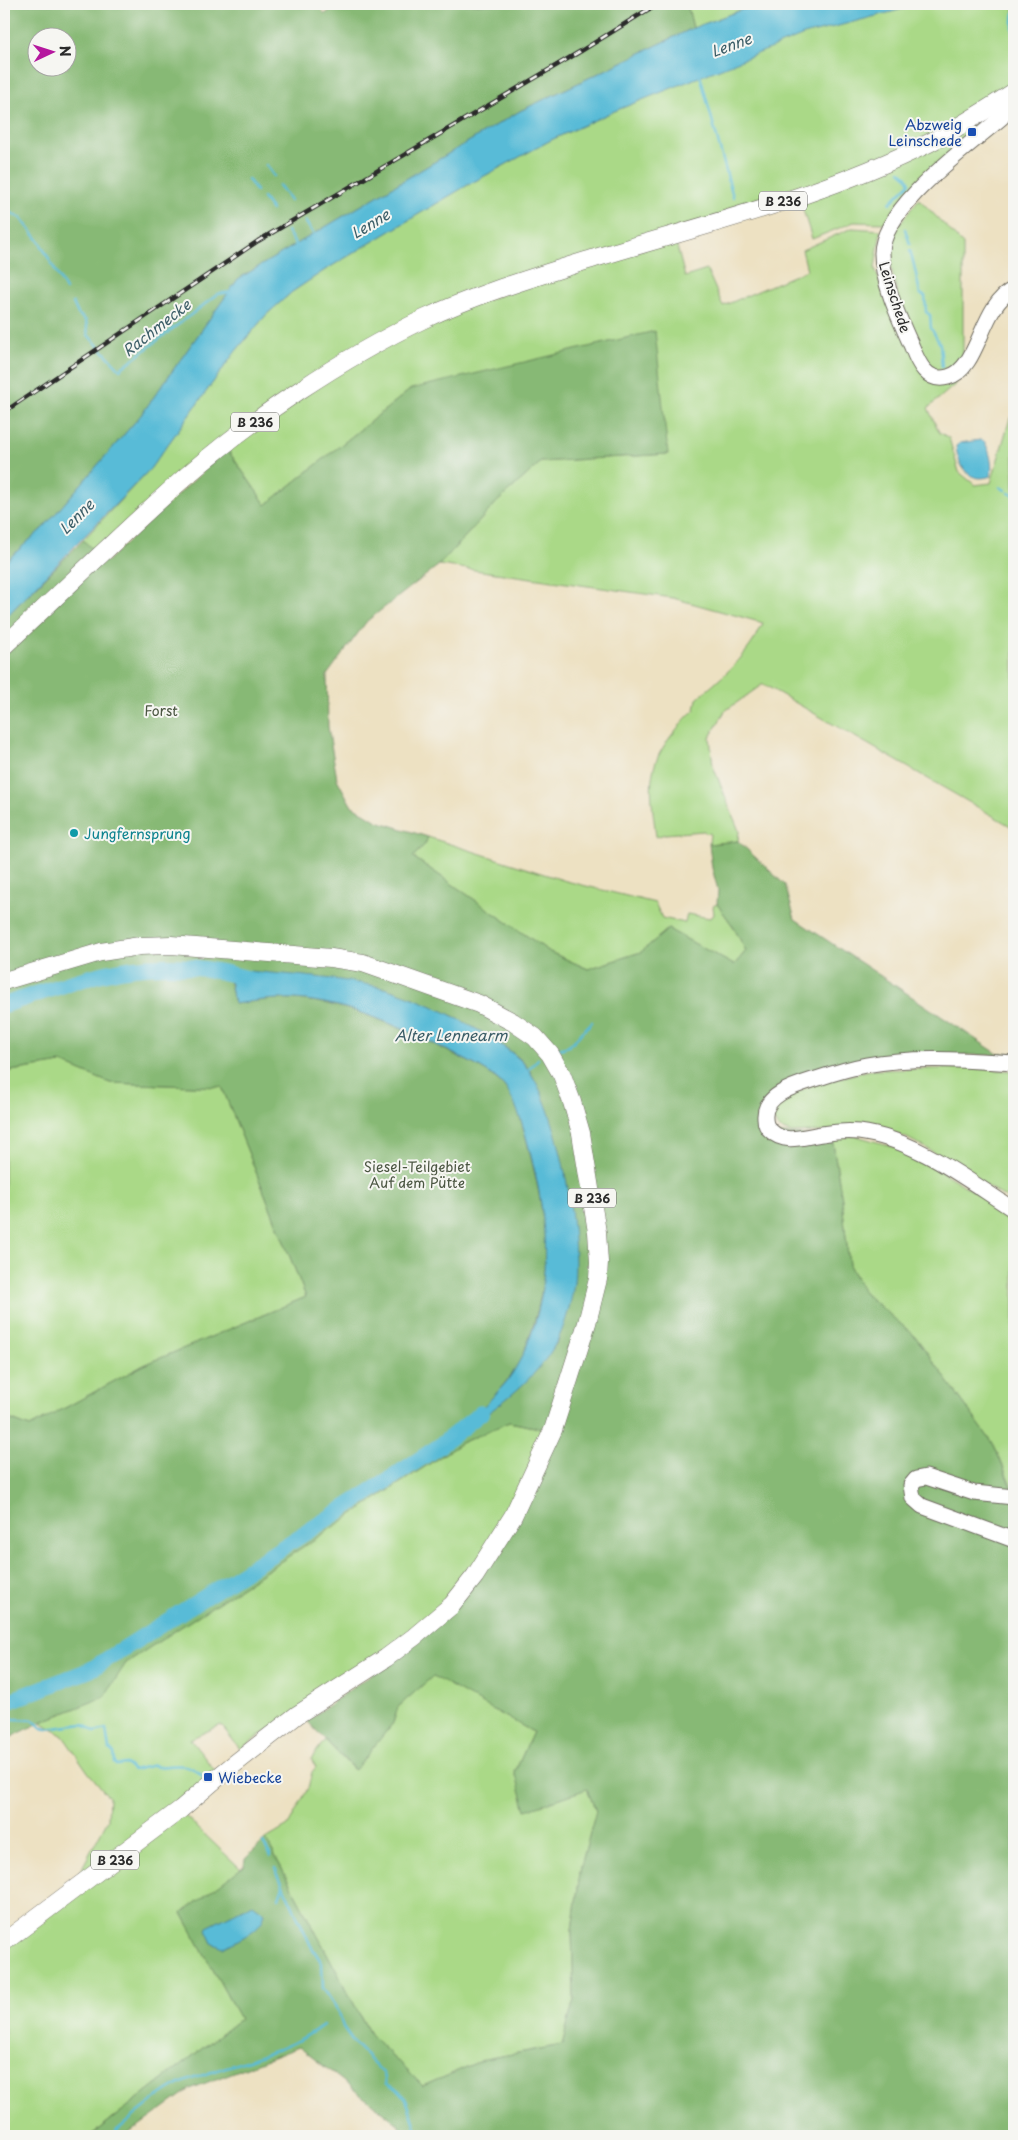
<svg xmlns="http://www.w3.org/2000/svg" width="1018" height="2140" font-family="'Playpen Sans',sans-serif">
<rect width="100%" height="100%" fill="#f6f6f2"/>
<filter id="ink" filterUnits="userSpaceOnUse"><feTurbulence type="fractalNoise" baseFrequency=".02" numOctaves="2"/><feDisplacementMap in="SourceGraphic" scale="10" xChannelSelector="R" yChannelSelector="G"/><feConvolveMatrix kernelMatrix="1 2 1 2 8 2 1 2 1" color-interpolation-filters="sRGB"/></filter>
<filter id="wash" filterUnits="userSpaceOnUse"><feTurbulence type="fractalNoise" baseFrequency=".0096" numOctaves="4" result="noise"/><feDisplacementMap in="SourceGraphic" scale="20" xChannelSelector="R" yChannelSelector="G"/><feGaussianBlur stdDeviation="1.12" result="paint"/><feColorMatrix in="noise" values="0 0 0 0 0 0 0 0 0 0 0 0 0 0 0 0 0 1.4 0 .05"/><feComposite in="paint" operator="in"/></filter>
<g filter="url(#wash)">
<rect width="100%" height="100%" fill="#ede1c2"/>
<!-- green -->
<g fill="#aad987" stroke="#6a8259">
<path d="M 687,4 L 757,4 L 693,28 Z"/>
<path d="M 922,4 L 1014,4 L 1014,83 L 1003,92 L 924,140 L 805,189 L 471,294 L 360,348 L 95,553 L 83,540 L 150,469 L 235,352 L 266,315 L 292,292 L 325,270 L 466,186 L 551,140 L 612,112 L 804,34 Z"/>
<path d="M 983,120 L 987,123 L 907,194 L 884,223 L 854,222 L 812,239 L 800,200 Z"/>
<path d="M 919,199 L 963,244 L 963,354 L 961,369 L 951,375 L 932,368 L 914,345 L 900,304 L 888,255 L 893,232 Z"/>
<path d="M 852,228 L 881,230 L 875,268 L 887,304 L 927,377 L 947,386 L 958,382 L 928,408 L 939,432 L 949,438 L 959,472 L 975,485 L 991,483 L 1010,418 L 1014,415 L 1014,828 L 763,684 L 725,711 L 710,737 L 713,766 L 739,831 L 738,841 L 709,844 L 710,833 L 707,834 L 704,831 L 665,834 L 656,837 C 651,791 643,768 676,730 C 682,723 687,715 695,710 L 697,699 C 724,675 748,657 763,623 L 673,598 L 439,565 L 497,502 L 541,462 L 668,454 L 411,389 L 266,505 L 227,449 L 277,413 L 365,357 L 473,304 L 675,239 L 685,277 L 707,270 L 723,306 L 807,270 L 802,250 Z"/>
<path d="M 428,837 L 566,881 L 655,903 L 662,918 L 685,923 L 687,914 L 710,918 L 714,915 L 713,906 L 717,904 L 733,926 L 746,951 L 734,965 L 668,929 L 641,952 L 588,969 L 550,952 L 413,857 L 425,844 Z"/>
<path d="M 62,1063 L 110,1083 L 222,1087 L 306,1297 L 144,1365 L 30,1427 L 4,1417 L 4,1072 Z"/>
<path d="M 971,1068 L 1014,1071 L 1014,1203 L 928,1149 L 905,1137 L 880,1129 L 791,1133 L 778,1128 L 772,1117 L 774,1108 L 779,1101 L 812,1085 L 870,1070 Z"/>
<path d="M 857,1136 L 908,1151 L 1014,1216 L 1014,1492 L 994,1445 L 915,1336 L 864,1293 L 849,1265 L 842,1200 L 832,1137 Z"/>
<path d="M 509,1422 L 545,1429 L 522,1489 L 472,1573 L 412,1633 L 240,1749 L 221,1725 L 190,1739 L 216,1772 L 73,1885 L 108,1819 L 109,1797 L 88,1772 L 63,1736 L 41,1722 L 103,1697 L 126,1663 L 461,1443 Z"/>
<path d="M 433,1675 L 533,1732 L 515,1772 L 587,1789 L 596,1811 L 581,1866 L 572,1930 L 574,2000 L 562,2045 L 485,2059 L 423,2086 L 370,2034 L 266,1839 L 288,1826 L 308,1788 L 312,1772 L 316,1767 L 311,1759 L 325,1740 L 354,1770 L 393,1723 L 398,1707 Z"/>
<path d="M 182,1813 L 241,1869 L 182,1913 L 240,2019 L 90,2136 L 4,2136 L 4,1948 Z"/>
</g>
<!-- forest -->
<g fill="#87b974" stroke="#597250" fill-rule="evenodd">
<path d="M 4,4 L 316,4 L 325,14 L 340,4 L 687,4 L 693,28 L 520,111 L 238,279 L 141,415 L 44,527 L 4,563 ZM 38,38 L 68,38 L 68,68 L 38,68 Z"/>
<path d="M 655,331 L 668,454 L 541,462 L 497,502 L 439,565 L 367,621 L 327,675 L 328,727 L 337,779 L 351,805 L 377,821 L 428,837 L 425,844 L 413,857 L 550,952 L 588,969 L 641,952 L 668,929 L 734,965 L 746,951 L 733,926 L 717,904 L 718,890 L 712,868 L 709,844 L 738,841 L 785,885 L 795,919 L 998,1054 L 1014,1053 L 1014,1055 L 966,1055 L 865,1060 L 768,1098 L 766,1133 L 832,1137 L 842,1200 L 849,1265 L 864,1293 L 915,1336 L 994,1445 L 1013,1492 L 1014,2136 L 405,2136 L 397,2123 L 299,2047 L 190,2089 L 125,2136 L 90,2136 L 240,2019 L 182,1913 L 244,1866 L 245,1859 L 266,1839 L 370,2034 L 423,2086 L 485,2059 L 562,2045 L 574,2000 L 572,1930 L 581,1866 L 596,1811 L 587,1789 L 526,1810 L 515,1772 L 533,1732 L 433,1676 L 398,1707 L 393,1723 L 355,1770 L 307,1721 L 388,1662 L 499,1548 L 545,1429 L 509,1422 L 461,1443 L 126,1663 L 104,1697 L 41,1722 L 4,1741 L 4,1417 L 30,1427 L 144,1365 L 306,1297 L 222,1087 L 110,1083 L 62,1063 L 4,1072 L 4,619 L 83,540 L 106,562 L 227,449 L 266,505 L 411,389 ZM 226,969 L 337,981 L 380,987 L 399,993 L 455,1017 L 497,1041 L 519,1058 L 529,1069 L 545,1102 L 574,1284 L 558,1341 L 541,1365 L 522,1385 L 465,1429 C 481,1410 500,1391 514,1371 C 523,1357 528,1341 533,1326 C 552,1265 546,1218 531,1158 C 526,1138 518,1100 503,1085 C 490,1071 471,1063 455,1055 C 406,1029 351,1004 295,999 C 275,998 255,1001 235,1004 Z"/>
</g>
<!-- water -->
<g fill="#59bbd7" stroke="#427381">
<path d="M 757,4 L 922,4 L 804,35 L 612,112 L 551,140 L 466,186 L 325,270 L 292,292 L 266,315 L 235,352 L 150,469 L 4,619 L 4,563 L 44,527 L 141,415 L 238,279 L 520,111 L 693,28 Z"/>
<path d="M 980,440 L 984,441 C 990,451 993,464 991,476 C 969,484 958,466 956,446 L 960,443 Z"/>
<path d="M 226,969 C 276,974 330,976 380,987 C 421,997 485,1030 517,1057 C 558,1090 580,1233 574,1283 C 572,1299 565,1327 557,1341 C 538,1378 499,1406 465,1429 L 464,1425 C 481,1408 502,1391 515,1369 C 551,1308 550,1235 534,1168 C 527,1141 521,1110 505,1087 C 494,1073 473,1064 458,1056 C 408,1030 352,1003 295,999 C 275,998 254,1001 234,1004 L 230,979 L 225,973 Z"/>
<path d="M 253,1904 L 265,1913 C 263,1930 237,1940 223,1948 L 212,1943 L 206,1930 L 207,1927 Z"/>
</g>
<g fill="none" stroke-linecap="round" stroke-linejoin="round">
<!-- stream -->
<g stroke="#59bbd7" stroke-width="2.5">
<path d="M 1014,13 C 1011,26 1015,34 1014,46 C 1013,58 1011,67 1014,79"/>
<path d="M 700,75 L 733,197"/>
<path d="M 266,165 L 274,176"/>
<path d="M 248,179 L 256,191"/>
<path d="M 279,185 L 290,200"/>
<path d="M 263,198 L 272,210"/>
<path d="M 890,203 L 910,183 L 907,177 L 900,171"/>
<path d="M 4,210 L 21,218 L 39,241 L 66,290"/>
<path d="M 305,221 L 315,236"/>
<path d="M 905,229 L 910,244"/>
<path d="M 287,231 L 297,247"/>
<path d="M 910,251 C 915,266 917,279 920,294 L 925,296 L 926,312 L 930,315 L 931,328 L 940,344 L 942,367"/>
<path d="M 73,303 L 78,314 L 86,321 L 88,335 L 120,369 L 218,294 L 231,292"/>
<path d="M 1000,487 L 1005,490"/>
<path d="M 1009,493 L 1013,495"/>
<path d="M 556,1050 L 569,1046 L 592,1022"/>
<path d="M 529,1069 L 538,1059"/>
<path d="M 4,1716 L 14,1719 L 33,1720 L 42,1728 L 47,1729 L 83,1724 L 95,1732 L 106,1729 L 109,1749 L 114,1753 L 115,1763 L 117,1765 L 126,1764 L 133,1770 L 154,1765 L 157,1767 C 175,1765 191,1762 203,1777"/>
<path d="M 263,1843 L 271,1856"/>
<path d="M 275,1868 L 311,1946 L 322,1963 L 323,1988 L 339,2012 L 343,2027 L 355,2044 L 384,2074 L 386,2084 C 391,2087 397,2088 401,2092 C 408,2099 415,2126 419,2136"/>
<path d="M 279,1898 L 283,1886"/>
<path d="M 119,2134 L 116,2131 C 135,2116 156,2096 178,2085 C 225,2063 281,2057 323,2025"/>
</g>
<!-- river -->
<g stroke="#59bbd7" stroke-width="16">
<path d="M 4,1005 C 94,975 150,950 246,978"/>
<path d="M 4,1703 L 90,1670 L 379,1486 L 438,1447 L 481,1413"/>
</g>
</g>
</g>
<g filter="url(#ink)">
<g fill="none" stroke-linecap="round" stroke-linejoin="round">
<defs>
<g id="secondary">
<path d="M 1000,102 L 1004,110 L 1002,117 C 969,146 882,207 882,253 C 882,282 900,320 912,347 C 918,363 927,383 948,377 C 980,369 980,305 1014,289"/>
<path d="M 1014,1063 C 966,1060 914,1056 866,1065 C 850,1068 834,1073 819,1078 C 801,1084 763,1093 765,1118 C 765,1123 767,1128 771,1131 C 785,1145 805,1136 822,1134 C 834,1132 847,1131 859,1132 C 916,1139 967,1180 1014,1210"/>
<path d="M 1014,1497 L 974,1493 L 926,1477 L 916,1479 L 911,1485 L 913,1498 L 922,1506 L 1014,1540"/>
</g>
<g id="primary">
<path d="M 4,646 C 64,590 123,532 184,478 C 253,418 342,358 424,319 C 479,293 538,276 595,258 C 707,224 824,196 929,143 C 958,128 986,110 1014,92"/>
<path d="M 4,981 L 101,952 L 140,946 L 171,945 L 331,958 L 363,963 L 479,1004 L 513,1022 L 535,1037 L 550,1054 L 562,1075 L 572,1102 L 581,1133 L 597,1232 L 599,1262 L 598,1279 L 587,1323 L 553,1430 L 513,1516 L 475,1576 L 452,1605 L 414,1637 L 386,1658 L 297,1715 L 223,1773 L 181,1809 L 4,1942"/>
</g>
</defs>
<!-- secondary casing -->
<use href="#secondary" stroke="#6f6b60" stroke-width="17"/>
<!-- primary casing -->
<use href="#primary" stroke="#6f6b60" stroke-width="19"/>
<!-- secondary -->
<use href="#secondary" stroke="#fff" stroke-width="15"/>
<!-- primary -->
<use href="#primary" stroke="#fff" stroke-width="18"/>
<defs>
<path id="rail" d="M 4,412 L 258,241 L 581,51 L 657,4"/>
</defs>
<!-- rail casing -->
<use href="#rail" stroke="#2b2b2b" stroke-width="4.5"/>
<!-- rail -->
<use href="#rail" stroke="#f6f6f2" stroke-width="2.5" stroke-dasharray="8" stroke-linecap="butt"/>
</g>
</g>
<!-- markers -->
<g fill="#1a4fb4" stroke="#f6f6f2" stroke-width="2">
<rect x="967" y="127" width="10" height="10" rx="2.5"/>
<rect x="203" y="1772" width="10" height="10" rx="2.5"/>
</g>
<circle fill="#0f9aa8" stroke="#f6f6f2" stroke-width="2" cx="74" cy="833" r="5"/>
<g text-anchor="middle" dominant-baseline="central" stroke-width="4" stroke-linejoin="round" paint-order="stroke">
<!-- shield labels -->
<g fill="#f6f6f2" stroke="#686867" stroke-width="1">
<rect x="759" y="191.5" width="48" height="19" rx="4"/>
<rect x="231" y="412.5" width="48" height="19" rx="4"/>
<rect x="568" y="1188.5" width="48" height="19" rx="4"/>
<rect x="91" y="1850.5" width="48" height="19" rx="4"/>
</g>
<g font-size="12" font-weight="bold" fill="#2b2b2b">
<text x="783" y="201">B 236</text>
<text x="255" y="422">B 236</text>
<text x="592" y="1198">B 236</text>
<text x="115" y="1860">B 236</text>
</g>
<!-- transit labels -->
<g font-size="14" fill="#164399" stroke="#f6f6f2" text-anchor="end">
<text x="962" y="124">Abzweig<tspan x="962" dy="16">Leinschede</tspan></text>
<text x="218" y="1777" text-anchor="start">Wiebecke</text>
</g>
<!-- street labels -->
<g font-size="14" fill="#2b2b2b" stroke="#f6f6f2">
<text transform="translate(895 297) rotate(72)">Leinschede</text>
</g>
<!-- park labels -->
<g font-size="14" fill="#4b5642" stroke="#f6f6f2">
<text x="161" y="710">Forst</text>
<text x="417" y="1166">Siesel-Teilgebiet<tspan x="417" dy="16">Auf dem Pütte</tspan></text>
</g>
<!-- culture labels -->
<g font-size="14" fill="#0d838f" stroke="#f6f6f2" text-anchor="start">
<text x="84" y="833">Jungfernsprung</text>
</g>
<!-- water labels -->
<g font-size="15" font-style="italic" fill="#3b5d67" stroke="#f6f6f2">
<text transform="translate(731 44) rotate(-20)">Lenne</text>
<text transform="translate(370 223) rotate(-31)">Lenne</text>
<text transform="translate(156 327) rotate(-38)">Rachmecke</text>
<text transform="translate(76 516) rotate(-45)">Lenne</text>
<text x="451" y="1034">Alter Lennearm</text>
</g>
</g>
<!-- margin -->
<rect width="1018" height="2140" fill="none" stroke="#f6f6f2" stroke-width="20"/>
<!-- north arrow -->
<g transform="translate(52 52) rotate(86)"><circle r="24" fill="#f6f6f2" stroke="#a5a5a2"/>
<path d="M0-4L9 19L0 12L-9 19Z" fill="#b5179e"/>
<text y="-8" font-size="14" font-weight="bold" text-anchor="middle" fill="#2b2b2b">N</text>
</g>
</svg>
